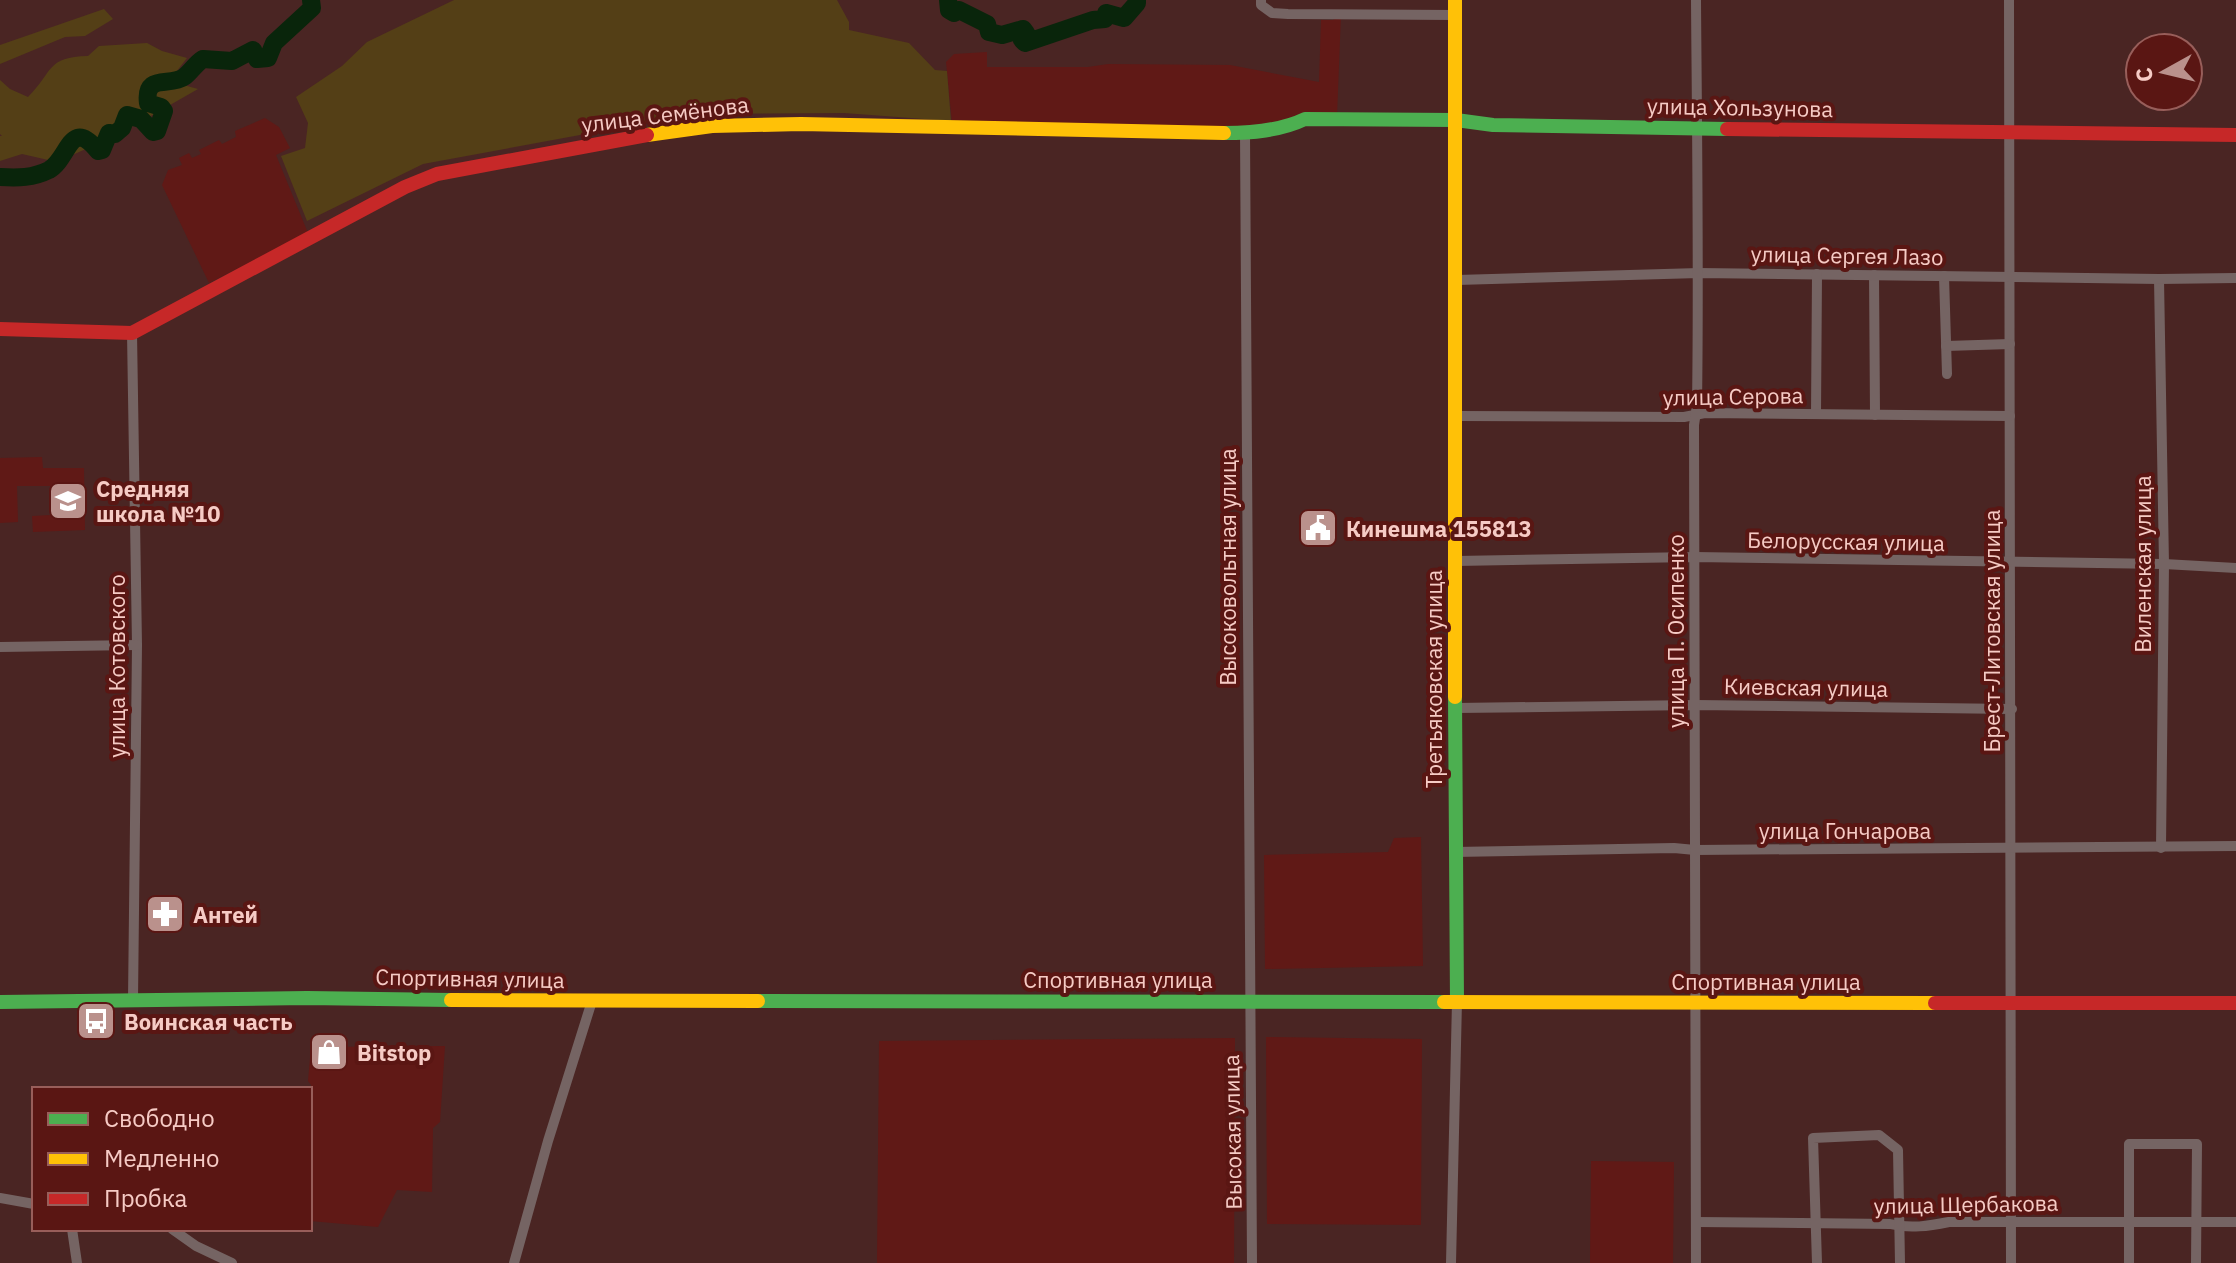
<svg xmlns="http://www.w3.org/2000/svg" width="2236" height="1263" font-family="'IBM Plex Sans',sans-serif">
<rect width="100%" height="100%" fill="#4a2523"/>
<!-- built -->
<g fill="#601916">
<path d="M 1341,14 L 1337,116 L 1245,129 L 952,123 L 946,62 L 954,54 L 987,52 L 987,67 L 1088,67 L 1108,64 L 1230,65 L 1319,82 L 1321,20 L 1333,20 Z"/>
<path d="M 265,118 L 279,127 L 290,148 L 276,155 L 308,233 L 209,283 L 162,185 L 168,170 L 182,165 L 179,158 L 189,153 L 192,158 L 201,154 L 199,150 L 219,140 L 222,144 L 236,137 L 235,131 Z"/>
<path d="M 42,457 L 43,468 L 84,468 L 85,530 L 33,532 L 32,516 L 51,515 L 50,486 L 17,486 L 18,522 L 0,523 L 0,458 Z"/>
<path d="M 1421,837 L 1423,966 L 1265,969 L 1264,855 L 1388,852 L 1394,838 Z"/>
<path d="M 1266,1037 L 1422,1039 L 1421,1225 L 1267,1224 Z"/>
<path d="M 1235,1038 L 1234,1263 L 877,1263 L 879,1041 Z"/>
<path d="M 445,1046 L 440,1122 L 433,1128 L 432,1192 L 397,1190 L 378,1227 L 310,1221 L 311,1085 L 308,1081 L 311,1047 Z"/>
<path d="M 1591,1161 L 1674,1162 L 1673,1263 L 1590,1263 Z"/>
</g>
<!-- green -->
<g fill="#543f16">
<path d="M 454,0 L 837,0 L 849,22 L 849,30 L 909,43 L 935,70 L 947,71 L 951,121 L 844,113 L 694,114 L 423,164 L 307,221 L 281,156 L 305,148 L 308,123 L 296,97 L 342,66 L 367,42 Z"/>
<path d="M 104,9 L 113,19 L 85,36 L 65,37 L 0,64 L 0,45 Z"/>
<path d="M 147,43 L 162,51 L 187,58 L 169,81 L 198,89 L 121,133 L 57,162 L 22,154 L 0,161 L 0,136 L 2,136 L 0,134 L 0,80 L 10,89 L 28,97 C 54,71 46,57 88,56 L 99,46 Z"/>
</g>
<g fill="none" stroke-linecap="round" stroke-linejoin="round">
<!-- river -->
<g stroke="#09250b" stroke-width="18">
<path d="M 948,0 L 949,10 L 954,13 L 959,10 L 987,24 L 989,32 L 1002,35 L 1023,29 L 1026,33 L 1022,40 L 1025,43 L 1093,20 L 1105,19 L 1106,13 L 1124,18 L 1137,3 L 1137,0"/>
<path d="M 0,177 C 18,178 33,178 49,170 C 69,159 70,116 98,151 L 102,150 L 109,133 L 115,134 L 122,128 L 127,115 L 141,119 L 153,132 L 157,131 L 164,111 L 161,107 L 148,103 C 144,73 170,87 184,77 C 191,72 195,64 203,59 L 232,61 L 253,50 L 257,59 L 268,58 L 274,43 L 312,8 L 311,0"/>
</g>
<!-- street -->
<g stroke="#756463" stroke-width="10">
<path d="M 1261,0 L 1261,5 L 1272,13 L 1288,14 L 1455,15"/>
<path d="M 2009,0 L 2011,1263"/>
<path d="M 1245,133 L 1252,1263"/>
<path d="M 1874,275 L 1875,415"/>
<path d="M 1944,276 L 1947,374"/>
<path d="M 2159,279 L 2164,564 L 2161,848"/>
<path d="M 1457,280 L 1699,273 L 2159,279 L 2236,278"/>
<path d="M 132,333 L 137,645 L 133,1000"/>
<path d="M 1946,346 L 2010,344"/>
<path d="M 1816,414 L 1817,274"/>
<path d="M 1457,416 L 1684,417 L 1705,413 L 2010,416"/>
<path d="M 1456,561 L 1695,557 L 2164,564 L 2236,568"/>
<path d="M 0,647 L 137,645"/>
<path d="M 1456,708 L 1696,705 L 2012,709"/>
<path d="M 1454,852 L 1674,848 L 1695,850 L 2236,846"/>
<path d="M 0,1198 L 34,1204"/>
<path d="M 1697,1222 L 1890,1224 C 1910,1229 1929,1226 1949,1222 L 2236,1222"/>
<path d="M 72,1229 L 77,1263"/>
<path d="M 172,1229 L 196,1246 L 232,1263"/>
<path d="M 514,1263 L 548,1141 L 592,1001"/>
<path d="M 1451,1263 L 1457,1001"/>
<path d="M 1696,1263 L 1694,425 L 1697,405 C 1699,270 1697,135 1696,0"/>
<path d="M 1817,1263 L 1813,1138 L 1879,1135 L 1898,1150 L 1900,1263"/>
<path d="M 2129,1263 L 2129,1144 L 2197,1144 L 2196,1263"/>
</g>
<!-- fast -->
<g stroke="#4caf50" stroke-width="14">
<path d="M 1224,133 C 1251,133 1280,131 1305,119 L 1456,120 L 1493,125 L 1727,129"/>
<path d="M 1455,697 L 1457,1001"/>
<path d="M 758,1001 L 1444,1002"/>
<path d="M 0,1002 L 307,998 L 451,1000"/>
</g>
<!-- slow -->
<g stroke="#ffc107" stroke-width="14">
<path d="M 647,135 L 712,126 L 801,124 L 1224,133"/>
<path d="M 1455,697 L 1455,0"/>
<path d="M 451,1000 L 758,1001"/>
<path d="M 1444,1002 L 1935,1003"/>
</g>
<!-- jam -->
<g stroke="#c62828" stroke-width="14">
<path d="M 1727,129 L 2236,135"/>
<path d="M 0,329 L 132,333 L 405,187 L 437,174 L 647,135"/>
<path d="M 1935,1003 L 2236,1003"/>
</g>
</g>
<!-- icons -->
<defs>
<symbol id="school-square" viewBox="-11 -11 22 22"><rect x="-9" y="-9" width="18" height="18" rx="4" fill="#ba918c" stroke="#5a1613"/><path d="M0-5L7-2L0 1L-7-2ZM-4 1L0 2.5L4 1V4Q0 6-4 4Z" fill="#fff"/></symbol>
<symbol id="civic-square" viewBox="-11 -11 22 22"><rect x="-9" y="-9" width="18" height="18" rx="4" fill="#ba918c" stroke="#5a1613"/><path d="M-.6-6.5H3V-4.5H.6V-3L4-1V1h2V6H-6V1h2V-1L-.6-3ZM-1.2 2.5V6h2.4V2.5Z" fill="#fff"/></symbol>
<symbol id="pharmacy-square" viewBox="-11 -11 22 22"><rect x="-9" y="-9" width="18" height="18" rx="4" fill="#ba918c" stroke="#5a1613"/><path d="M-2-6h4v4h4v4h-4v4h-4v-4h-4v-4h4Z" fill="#fff"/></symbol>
<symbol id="bus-square" viewBox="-11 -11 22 22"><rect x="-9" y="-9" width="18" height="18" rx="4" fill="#ba918c" stroke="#5a1613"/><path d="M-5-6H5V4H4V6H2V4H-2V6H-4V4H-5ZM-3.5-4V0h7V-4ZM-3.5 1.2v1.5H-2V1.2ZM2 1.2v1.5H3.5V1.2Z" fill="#fff"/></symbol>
<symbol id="shop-square" viewBox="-11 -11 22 22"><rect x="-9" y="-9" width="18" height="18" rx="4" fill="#ba918c" stroke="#5a1613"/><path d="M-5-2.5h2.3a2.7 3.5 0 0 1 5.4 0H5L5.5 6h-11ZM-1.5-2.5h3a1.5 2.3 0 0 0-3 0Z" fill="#fff"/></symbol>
</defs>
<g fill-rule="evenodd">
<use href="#school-square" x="46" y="479" width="44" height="44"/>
<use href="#civic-square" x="1296" y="506" width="44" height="44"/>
<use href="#pharmacy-square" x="143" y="892" width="44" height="44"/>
<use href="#bus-square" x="74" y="999" width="44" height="44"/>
<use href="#shop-square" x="307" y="1030" width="44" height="44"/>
</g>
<g text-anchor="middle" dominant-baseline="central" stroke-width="8" stroke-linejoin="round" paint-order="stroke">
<!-- street labels -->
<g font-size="22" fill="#f6cbc5" stroke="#5a1613">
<text transform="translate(1740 107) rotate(1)">улица Хользунова</text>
<text transform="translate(665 114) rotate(-7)">улица Семёнова</text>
<text transform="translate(1847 255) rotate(1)">улица Сергея Лазо</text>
<text transform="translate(1733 396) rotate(-1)">улица Серова</text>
<text transform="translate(1846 541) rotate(1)">Белорусская улица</text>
<text transform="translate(2142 564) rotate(-90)">Виленская улица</text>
<text transform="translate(1227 567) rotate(-90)">Высоковольтная улица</text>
<text transform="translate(1675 631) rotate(-90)">улица П. Осипенко</text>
<text transform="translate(1991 631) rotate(-90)">Брест-Литовская улица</text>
<text transform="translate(116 666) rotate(-90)">улица Котовского</text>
<text transform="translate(1433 679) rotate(-90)">Третьяковская улица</text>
<text transform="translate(1806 687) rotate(1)">Киевская улица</text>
<text x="1845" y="830">улица Гончарова</text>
<text transform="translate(470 978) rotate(1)">Спортивная улица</text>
<text x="1118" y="979">Спортивная улица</text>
<text x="1766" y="981">Спортивная улица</text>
<text transform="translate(1232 1132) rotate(-91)">Высокая улица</text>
<text transform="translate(1966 1204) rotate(-1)">улица Щербакова</text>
</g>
<!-- poi labels -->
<g font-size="22" font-weight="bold" fill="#f6cbc5" stroke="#5a1613" text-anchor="start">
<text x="96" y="488">Средняя<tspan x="96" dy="25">школа №10</tspan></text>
<text x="1346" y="528">Кинешма 155813</text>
<text x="193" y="914">Антей</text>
<text x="124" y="1021">Воинская часть</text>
<text x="357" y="1052">Bitstop</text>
</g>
</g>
<!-- legend -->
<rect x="32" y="1087" width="280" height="144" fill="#5a1613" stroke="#985e5a" stroke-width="2"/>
<rect x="48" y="1113" width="40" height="12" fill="#4caf50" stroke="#985e5a" stroke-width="2"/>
<text x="104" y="1127" font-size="24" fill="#f6cbc5">Свободно</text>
<rect x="48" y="1153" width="40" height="12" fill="#ffc107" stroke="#985e5a" stroke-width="2"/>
<text x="104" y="1167" font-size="24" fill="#f6cbc5">Медленно</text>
<rect x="48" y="1193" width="40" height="12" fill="#c62828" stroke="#985e5a" stroke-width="2"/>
<text x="104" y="1207" font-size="24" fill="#f6cbc5">Пробка</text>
<!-- north arrow -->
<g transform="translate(2164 72) rotate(262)"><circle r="38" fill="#5a1613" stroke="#985e5a" stroke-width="2"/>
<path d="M0-6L14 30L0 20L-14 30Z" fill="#ba918c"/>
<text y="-12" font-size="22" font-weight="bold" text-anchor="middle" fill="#f6cbc5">С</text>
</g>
</svg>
